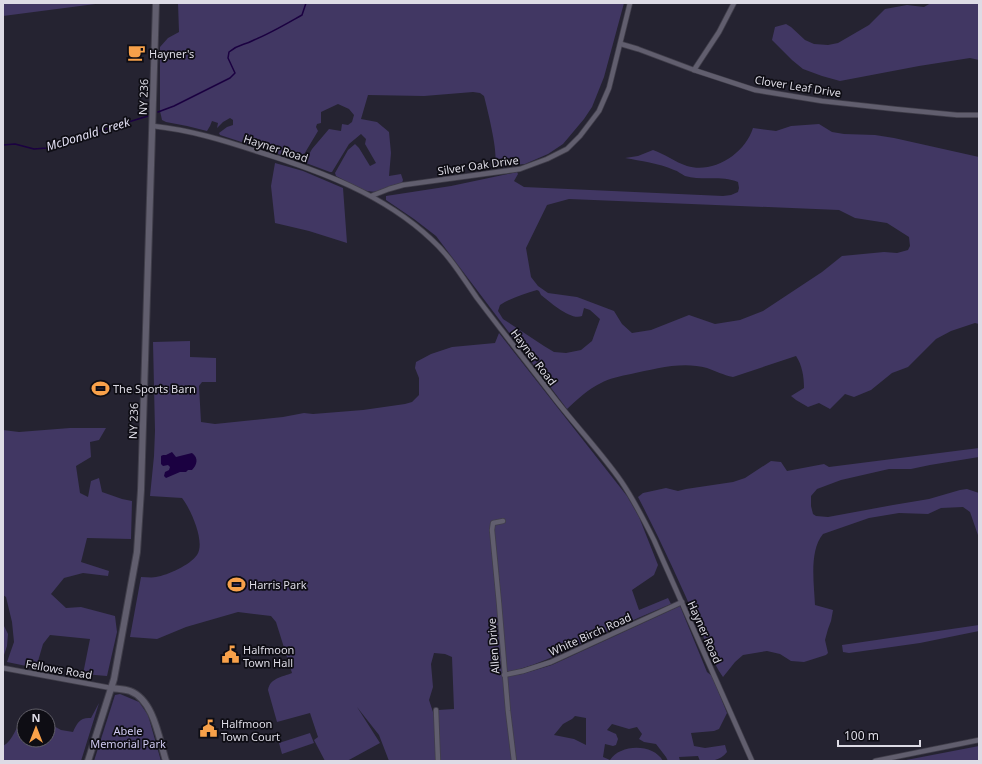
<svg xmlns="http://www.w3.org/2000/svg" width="982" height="764" font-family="'Noto Sans',sans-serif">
<rect width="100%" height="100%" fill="#252331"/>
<!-- green -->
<g fill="#413763" fill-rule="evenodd">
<path d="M 3,3 L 103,3 L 3,16 Z"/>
<path d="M 178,3 L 624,3 L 604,77 L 592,107 L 584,119 L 563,144 L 548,154 L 525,164 L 491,167 L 491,165 C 491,165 494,161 495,161 C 498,151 487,108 484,96 L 480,93 L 473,92 L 424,96 L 368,95 L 361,119 L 377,122 L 389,132 L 391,153 L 389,176 L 401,174 L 403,180 L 402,183 C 393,184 386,189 378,191 C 366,195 347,181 336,176 L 335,173 L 348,150 L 355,144 L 359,148 L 370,166 L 376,163 L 365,144 L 366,139 L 361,134 L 349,144 L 332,172 L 330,172 L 306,163 L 306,160 L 312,149 L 329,129 L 341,131 L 342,124 L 348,125 L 352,122 L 354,115 L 349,109 L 338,104 L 321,112 L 321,123 L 317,124 L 316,127 L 318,131 L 300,161 L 220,135 L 219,133 L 227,127 L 233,125 L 233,120 L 230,118 L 223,122 L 217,128 L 218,123 L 212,121 L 210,126 L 207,131 L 187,126 L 166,122 L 162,120 L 160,111 L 160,47 L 168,38 L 179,32 Z"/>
<path d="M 931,3 L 979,3 L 979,60 L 970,58 L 919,66 L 840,81 L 822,76 L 803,69 L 792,60 L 772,40 L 775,27 L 786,24 L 791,27 L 805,40 L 814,44 L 828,45 L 838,43 L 869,25 L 885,9 L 907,5 L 924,7 Z"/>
<path d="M 819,124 L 832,132 L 844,134 L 875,135 L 894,138 L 979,157 L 979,324 L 975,323 L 951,331 L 936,339 L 908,367 L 892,373 L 871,390 L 854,397 L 845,394 L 830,409 L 819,403 L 808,407 L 796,400 L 791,396 L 804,388 C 804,376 802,365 796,356 L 733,377 C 723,375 716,371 707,368 C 682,361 655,369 631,374 C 621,376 610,378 601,383 C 588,389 578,399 567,409 L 436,236 L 414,219 L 386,200 L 386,196 L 451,186 L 517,172 L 518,174 L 514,181 L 524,187 L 723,196 L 731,195 L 738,192 L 739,188 L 738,182 C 721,175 703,181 685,176 C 681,174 678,171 674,170 C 658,163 641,161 625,158 L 638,156 L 653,150 C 665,154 675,162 687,166 C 713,174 745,154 753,128 L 776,131 L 791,126 ZM 569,199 L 839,210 L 855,218 L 887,223 L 909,237 L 910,246 L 908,250 L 897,253 L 884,252 L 842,256 L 822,272 L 763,311 L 740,320 L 715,324 L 689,315 L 651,330 L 632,333 L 622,324 L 614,311 L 577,297 L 548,293 L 538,286 L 531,277 L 526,248 L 547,205 ZM 537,290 L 539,291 L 541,295 C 550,302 571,321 582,316 L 584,308 L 590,310 L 600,319 L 592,341 L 581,350 L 566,353 L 554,352 L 544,346 L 503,319 L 498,311 L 500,305 C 511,298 524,294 537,290 Z"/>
<path d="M 275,163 L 303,171 L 343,188 L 347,243 L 309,231 L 275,223 L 271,186 Z"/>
<path d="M 499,333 L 627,496 L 639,517 L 658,565 L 654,575 L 632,590 L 639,610 L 668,598 L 671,604 C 649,613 626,623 604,633 C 572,647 542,665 507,672 L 508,676 L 522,674 L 552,665 L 680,606 L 707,672 L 712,676 L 727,713 L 719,729 L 714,731 L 691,733 L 694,746 L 705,748 L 725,745 L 727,752 C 720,761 711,761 700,761 L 698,756 L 679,757 L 680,761 L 668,761 L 666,757 L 656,744 L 644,742 L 639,739 L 642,734 L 637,727 L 629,729 L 612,724 L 607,730 L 616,734 L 618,739 L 616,745 L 613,746 L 605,744 L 603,757 L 610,760 C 620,744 653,743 663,761 L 440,761 L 438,710 L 454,709 L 452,657 L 445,654 L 434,653 L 431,664 L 433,687 L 429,700 L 434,715 L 436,761 L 389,761 L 379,735 L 357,707 L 380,743 L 347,761 L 325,761 L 314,740 L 318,737 L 310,713 L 277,722 L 268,690 C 270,678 282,677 292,673 L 276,622 L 271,616 L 238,612 L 186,627 L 157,639 L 130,637 L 141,577 C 146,577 152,578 156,577 C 168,575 190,565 197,555 C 206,542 190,508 182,498 L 150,496 L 154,456 L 155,431 L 153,342 L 190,341 L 190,357 L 216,358 L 216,382 L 202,382 L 199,386 L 201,422 L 215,424 L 283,417 L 304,413 L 313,414 L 363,410 L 405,404 L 412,402 L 419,395 L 419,378 L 415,368 L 416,362 L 431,354 L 452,347 L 495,343 ZM 575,716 L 586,718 L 586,745 L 574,739 L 554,735 L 563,724 L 572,719 Z"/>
<path d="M 70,428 L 106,428 L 99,440 L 90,442 L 91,457 L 76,466 L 80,493 L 88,497 L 91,481 L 99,478 L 102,492 L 122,499 L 132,501 L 131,539 L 87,538 L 81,562 L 109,571 L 108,576 L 83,573 L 64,578 L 51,594 L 66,608 L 81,607 L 115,616 L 117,632 L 107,676 L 83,674 L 90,639 L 50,635 L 43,644 L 36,668 L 7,662 L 14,642 L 12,622 L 6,597 L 3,595 L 3,430 L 19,432 Z"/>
<path d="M 979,448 L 979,457 L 930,465 L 911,469 L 889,469 L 841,480 L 817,489 L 811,496 L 811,506 L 813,514 L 816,516 L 828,517 L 893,505 L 929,499 L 960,490 L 967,489 L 979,493 L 979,538 L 970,512 L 963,507 L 941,508 L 928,514 L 899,513 L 869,518 L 823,534 C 809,551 814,583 815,605 L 833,610 L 831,621 L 828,629 L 825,640 L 828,653 L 826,655 L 804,662 L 791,661 L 780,654 L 767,651 L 743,655 L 735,662 L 723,677 C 711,660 707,644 698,624 C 679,581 660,539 638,497 L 643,493 L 666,488 L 678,491 L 686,489 L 733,482 L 745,478 L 771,461 L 781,462 L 787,471 L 824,464 L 829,467 Z"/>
<path d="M 3,624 L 8,634 L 7,646 L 3,658 Z"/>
<path d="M 979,625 L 979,631 L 920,643 L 849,653 L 843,652 L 842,645 Z"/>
<path d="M 120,694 L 139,702 L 148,715 L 161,761 L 94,761 L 115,695 Z"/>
<path d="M 99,703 L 81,761 L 3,761 L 3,746 C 14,740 15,726 24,719 L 24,740 L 48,740 L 48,723 L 61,730 L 73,732 C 77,723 80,717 91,718 Z"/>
<path d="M 310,733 L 314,743 L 282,754 L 279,743 Z"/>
<path d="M 979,746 L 979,761 L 901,761 Z"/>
</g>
<!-- water -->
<path fill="#1b0141" d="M 172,452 L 176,457 L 192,453 C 199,458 197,465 192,470 L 188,470 L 186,472 L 180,472 L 166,478 L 164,476 L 165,472 L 169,470 L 170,467 L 168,465 L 163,466 L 161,464 L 161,456 L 163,455 L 166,455 Z"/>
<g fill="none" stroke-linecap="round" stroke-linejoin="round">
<!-- stream -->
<g stroke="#1b0141" stroke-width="1.5">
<path d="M 158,112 L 174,106 L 230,78 L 235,73 L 228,58 L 229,52 C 240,43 243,46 254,40 C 271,33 286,24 302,15 L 306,3"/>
<path d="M 3,145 L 15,144 L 34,149 L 47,148 L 68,138 L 86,135 L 148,116"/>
</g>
<defs>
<g id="street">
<path d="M 621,44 L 638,49 L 694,70 L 755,90 L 822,101 L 895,109 L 957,115 L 979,115"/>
<path d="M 694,70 L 719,32 L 734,3"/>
<path d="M 153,126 C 190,130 223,140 259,152 C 320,171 383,194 431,239 C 450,256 463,278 477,298 C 502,331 527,363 552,395 C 574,424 600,451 621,481 C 634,500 644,520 654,540 L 752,761"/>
<path d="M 371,196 L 389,189 L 403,185 L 520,169 L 547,159 L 567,149 L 580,136 L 599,111 L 609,88 L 630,3"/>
<path d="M 503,521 L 493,523 L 492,530 L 499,603 L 508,711 L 514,761"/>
<path d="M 3,668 L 111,688"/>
<path d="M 504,675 L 523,671 L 551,662 L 682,602"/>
<path d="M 436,710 L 438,761"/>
<path d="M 875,761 L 979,740"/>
</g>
<g id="secondary">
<path d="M 111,688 C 117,689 124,689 130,691 C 154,700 159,739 166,761"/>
<path d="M 88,761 L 114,679 L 137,552 L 141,490 L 156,3"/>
</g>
</defs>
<!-- street casing -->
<use href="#street" stroke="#403e4a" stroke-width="6"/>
<!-- secondary casing -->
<use href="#secondary" stroke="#403e4a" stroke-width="8"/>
<!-- street -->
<use href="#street" stroke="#615e6e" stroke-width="4.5"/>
<!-- secondary -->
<use href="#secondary" stroke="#615e6e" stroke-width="6"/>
</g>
<!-- icons -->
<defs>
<symbol id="cafe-bare" viewBox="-9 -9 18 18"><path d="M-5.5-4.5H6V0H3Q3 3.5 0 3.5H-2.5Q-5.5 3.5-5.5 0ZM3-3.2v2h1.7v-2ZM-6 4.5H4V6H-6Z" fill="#f8a14a" stroke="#0e0d14" stroke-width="2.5" paint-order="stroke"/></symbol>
<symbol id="stadium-bare" viewBox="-9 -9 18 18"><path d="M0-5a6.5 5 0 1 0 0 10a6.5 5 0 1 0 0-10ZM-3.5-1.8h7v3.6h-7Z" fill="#f8a14a" stroke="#0e0d14" stroke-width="2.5" paint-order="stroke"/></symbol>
<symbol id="civic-bare" viewBox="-9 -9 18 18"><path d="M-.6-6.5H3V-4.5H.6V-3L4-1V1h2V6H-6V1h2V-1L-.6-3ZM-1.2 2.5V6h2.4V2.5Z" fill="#f8a14a" stroke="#0e0d14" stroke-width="2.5" paint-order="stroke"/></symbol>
</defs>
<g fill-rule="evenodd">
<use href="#cafe-bare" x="124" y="40" width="25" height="25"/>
<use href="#stadium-bare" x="88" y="376" width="25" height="25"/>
<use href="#stadium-bare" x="224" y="572" width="25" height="25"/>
<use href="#civic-bare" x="218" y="642" width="25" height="25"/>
<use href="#civic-bare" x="196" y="716" width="25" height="25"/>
</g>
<g text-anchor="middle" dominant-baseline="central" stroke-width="3.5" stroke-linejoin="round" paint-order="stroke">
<!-- poi labels -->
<g font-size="11" fill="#dddbe5" stroke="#0e0d14" text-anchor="start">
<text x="149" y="53">Hayner's</text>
<text x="113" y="388">The Sports Barn</text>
<text x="249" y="584">Harris Park</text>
<text x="243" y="649">Halfmoon<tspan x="243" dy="13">Town Hall</tspan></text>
<text x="221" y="723">Halfmoon<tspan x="221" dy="13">Town Court</tspan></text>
</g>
<!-- street labels -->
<g font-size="11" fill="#dddbe5" stroke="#0e0d14">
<text transform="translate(798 86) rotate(9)">Clover Leaf Drive</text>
<text transform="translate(143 97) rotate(-88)">NY 236</text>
<text transform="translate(276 148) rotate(18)">Hayner Road</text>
<text transform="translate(478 165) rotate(-8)">Silver Oak Drive</text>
<text transform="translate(534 357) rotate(53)">Hayner Road</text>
<text transform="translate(133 421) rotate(-88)">NY 236</text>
<text transform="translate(705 632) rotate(66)">Hayner Road</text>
<text transform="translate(590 634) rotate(-24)">White Birch Road</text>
<text transform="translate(493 646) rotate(-94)">Allen Drive</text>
<text transform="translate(59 669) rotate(10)">Fellows Road</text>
</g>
<!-- park labels -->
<g font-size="11" fill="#cfc9f0" stroke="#0e0d14">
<text x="128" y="730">Abele<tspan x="128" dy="13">Memorial Park</tspan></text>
</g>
<!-- water labels -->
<g font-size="12" font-style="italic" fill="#e2dff3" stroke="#0e0d14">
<text transform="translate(88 134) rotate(-17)">McDonald Creek</text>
</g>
</g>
<!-- border -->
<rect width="982" height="764" fill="none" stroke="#dddbe5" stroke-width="8"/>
<!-- north arrow -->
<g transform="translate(36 728)"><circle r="19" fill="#0e0d14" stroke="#615f68"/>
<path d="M0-3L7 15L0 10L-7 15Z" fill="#f8a14a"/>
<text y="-6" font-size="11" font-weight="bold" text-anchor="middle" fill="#dddbe5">N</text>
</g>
<!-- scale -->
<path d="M838 740v6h82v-6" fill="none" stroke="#dddbe5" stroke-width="2"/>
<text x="844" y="740" font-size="12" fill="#dddbe5" stroke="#0e0d14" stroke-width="3" paint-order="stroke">100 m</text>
</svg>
